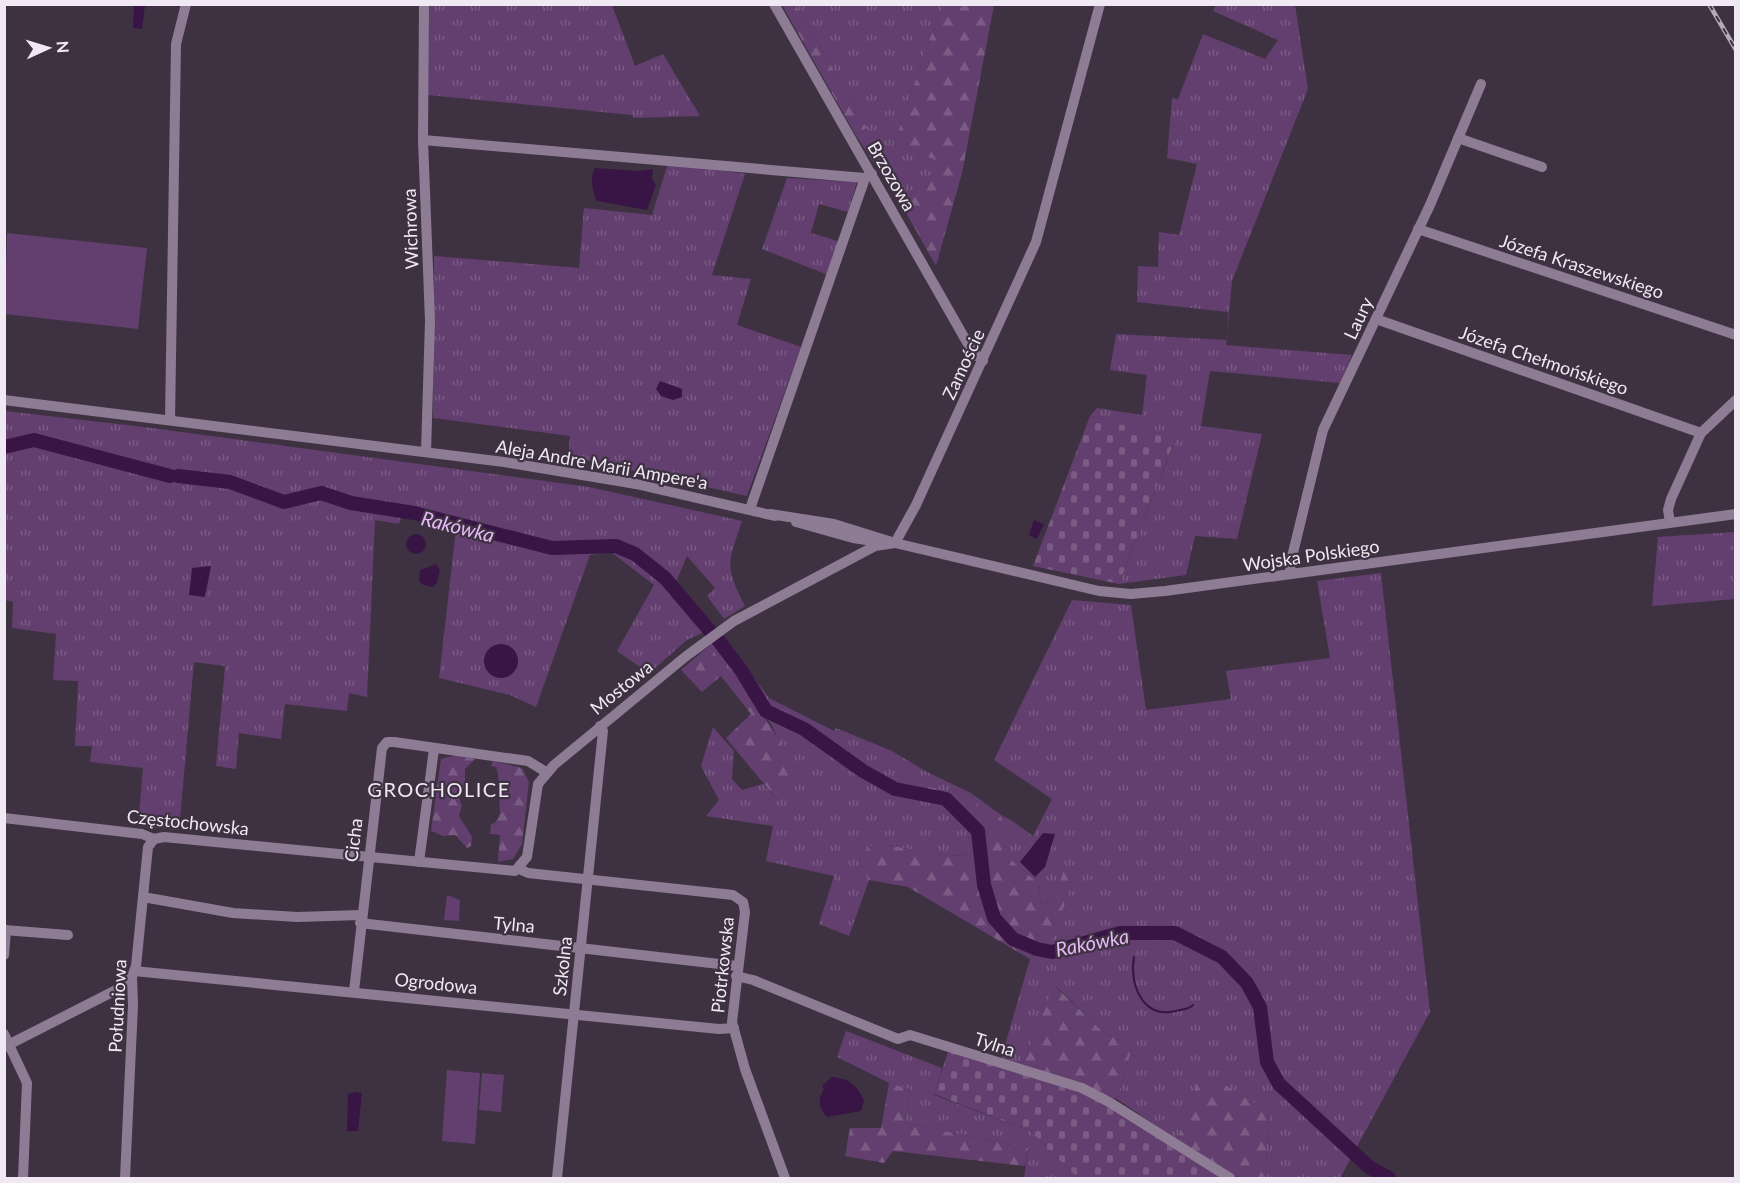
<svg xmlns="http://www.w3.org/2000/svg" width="1740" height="1183" font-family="Lato,sans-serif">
<defs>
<pattern id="grass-tufts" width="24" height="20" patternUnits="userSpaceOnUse" patternTransform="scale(1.5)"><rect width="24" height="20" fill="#623f6e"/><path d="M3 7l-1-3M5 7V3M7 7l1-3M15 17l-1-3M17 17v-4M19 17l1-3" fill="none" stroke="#795b83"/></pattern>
<pattern id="forest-firs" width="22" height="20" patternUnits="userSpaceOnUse" patternTransform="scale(1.5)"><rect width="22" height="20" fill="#623f6e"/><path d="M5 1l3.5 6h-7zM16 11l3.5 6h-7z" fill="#795b83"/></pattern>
<pattern id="cemetery-stones" width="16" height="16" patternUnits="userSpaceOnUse" patternTransform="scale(1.5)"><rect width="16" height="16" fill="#623f6e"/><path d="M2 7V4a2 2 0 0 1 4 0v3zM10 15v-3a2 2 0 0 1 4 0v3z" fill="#795b83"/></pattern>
</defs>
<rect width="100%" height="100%" fill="#3e3242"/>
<!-- grass -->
<g fill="url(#grass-tufts)">
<path d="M 428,5 L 612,5 L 635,66 L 663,54 L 700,116 L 633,118 L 632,115 L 428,95 Z"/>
<path d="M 796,5 L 944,5 L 931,35 L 894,144 L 947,164 L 913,192 L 904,209 L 855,134 L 867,128 Z"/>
<path d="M 1216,5 L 1295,5 L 1308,89 L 1232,281 L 1226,345 L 1352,355 L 1340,383 L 1210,371 L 1201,426 L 1262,434 L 1237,539 L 1195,536 L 1186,575 L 1119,584 L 1175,441 L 1090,416 L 1097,408 L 1142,415 L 1147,375 L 1110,370 L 1116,334 L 1227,340 L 1228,312 L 1137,302 L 1138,266 L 1158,267 L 1159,232 L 1179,235 L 1197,164 L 1167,158 L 1172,98 L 1178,99 L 1203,34 L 1265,59 L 1278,40 L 1213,11 Z"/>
<path d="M 668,163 L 745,174 L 712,275 L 751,279 L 737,325 L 801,347 L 747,496 L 568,456 L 570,436 L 433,418 L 434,256 L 579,268 L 584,208 L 652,215 Z"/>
<path d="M 787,178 L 857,182 L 848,212 L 819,204 L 811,233 L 841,242 L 828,275 L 762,249 Z"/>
<path d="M 5,411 L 152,428 L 589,487 L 742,521 C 728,564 724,565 745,606 L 724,619 L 707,596 L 715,588 L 687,556 L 671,593 L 704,632 L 687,640 L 647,675 L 643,669 L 617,651 L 654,585 L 611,552 L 590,555 L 536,707 L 510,695 L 439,678 L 456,529 L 401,517 L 399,524 L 375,520 L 367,697 L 349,693 L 347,711 L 285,704 L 281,739 L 239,733 L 236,769 L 216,766 L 225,666 L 194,662 L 179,830 L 138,826 L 143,768 L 90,762 L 92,746 L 75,746 L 78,681 L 53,680 L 56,634 L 12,628 L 13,602 L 5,600 Z"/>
<path d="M 1735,532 L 1735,599 L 1652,606 L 1658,537 Z"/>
<path d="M 1381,573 L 1430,1012 L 1340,1178 L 1265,1178 L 1269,1112 L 1201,1072 L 1177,1140 L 1117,1099 L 1133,1045 L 1105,1034 L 1055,985 L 1022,1066 L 1001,1059 L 1030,959 L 1050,945 L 1064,870 L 1052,903 L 1041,904 L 1038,883 L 1003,853 L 999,844 L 1014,822 L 1033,836 L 1052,799 L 994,760 L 1072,600 L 1131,605 L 1146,710 L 1231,699 L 1226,671 L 1330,658 L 1317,581 Z"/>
<path d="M 723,636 L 769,698 L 834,731 L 836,728 L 892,751 L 927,772 L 971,793 L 1001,815 L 992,829 L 973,796 L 951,792 L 941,803 L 973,834 L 967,855 L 948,856 L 876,843 L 858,855 L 869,880 L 849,936 L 819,924 L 834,876 L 766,861 L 773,826 L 706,816 L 719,800 L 701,766 L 713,727 L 734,751 L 732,779 L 742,790 L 763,784 L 778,801 L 794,770 L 771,724 L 709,646 Z"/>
<path d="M 846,1031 L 942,1068 L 934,1095 L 1030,1131 L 1078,1178 L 1024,1178 L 1028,1148 L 904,1123 L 911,1090 L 889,1083 L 837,1057 Z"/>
</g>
<!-- forest -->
<g fill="url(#forest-firs)">
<path d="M 782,5 L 796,5 L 867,128 L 855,134 Z"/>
<path d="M 944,5 L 994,5 L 962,173 L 936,266 L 904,209 L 913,192 L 946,164 L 894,144 L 931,35 Z"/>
<path d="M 709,646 C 741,686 774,723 794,770 L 778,801 L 726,738 L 751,714 L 721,676 L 702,692 L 681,670 Z"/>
<path d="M 457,755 L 475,759 L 465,769 L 465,790 C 459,795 458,798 462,805 L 459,816 L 472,837 L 471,846 L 467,848 L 455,835 L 443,836 L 431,831 L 441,759 Z"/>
<path d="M 493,761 L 522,768 L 529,782 L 522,844 L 513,859 L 498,862 L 500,835 L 490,834 L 491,824 L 495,823 L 500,814 L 498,773 L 496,767 L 491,766 Z"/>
<path d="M 923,786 L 973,796 L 992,828 L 1001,815 L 1014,822 L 1000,845 L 1003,853 L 1038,883 L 1041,904 L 1052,903 L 1064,870 L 1076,873 L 1050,945 L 1030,959 L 908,887 L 869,880 L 858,855 L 876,843 L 948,856 L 967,855 L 973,834 L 941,803 L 920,799 Z"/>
<path d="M 1054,985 L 1105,1034 L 1133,1045 L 1117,1099 L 1022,1066 Z"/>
<path d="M 1201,1071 L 1269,1112 L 1265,1178 L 1238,1178 L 1177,1140 Z"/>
<path d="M 889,1083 L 911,1090 L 904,1123 L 1028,1148 L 1025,1166 L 893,1151 L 884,1163 L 845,1156 L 850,1128 L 881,1128 Z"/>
</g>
<!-- cemetery -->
<g fill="url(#cemetery-stones)">
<path d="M 1090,416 L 1175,440 L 1119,584 L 1033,566 Z"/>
<path d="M 949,1049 L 1091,1096 L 1225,1178 L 1078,1178 L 1030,1131 L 934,1094 Z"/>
</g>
<!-- park -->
<g fill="#623f6e">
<path d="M 7,233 L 147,248 L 138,329 L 5,314 Z"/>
<path d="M 447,895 L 460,900 L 459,921 L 444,920 Z"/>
<path d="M 447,1070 L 480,1073 L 475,1144 L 442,1141 Z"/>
<path d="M 482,1073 L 504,1075 L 501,1112 L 479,1110 Z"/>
</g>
<!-- water -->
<g fill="#381544">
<path d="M 134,5 L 145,5 L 142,29 L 133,28 Z"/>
<path d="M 595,168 L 637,171 L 653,169 L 652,178 L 656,185 L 647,210 L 597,201 C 592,193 590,175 595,168 Z"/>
<path d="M 660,381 L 682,389 L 682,397 L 673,400 L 661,396 L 656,389 Z"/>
<path d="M 1034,520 L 1044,524 L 1037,539 L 1029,535 Z"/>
<circle cx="416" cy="544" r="10"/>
<path d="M 436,564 L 440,570 L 437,583 L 432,587 L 421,584 L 419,580 L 420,570 Z"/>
<path d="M 211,566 L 205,597 L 189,595 L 192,568 Z"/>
<circle cx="501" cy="661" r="17"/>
<path d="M 1043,833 L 1055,834 L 1045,867 L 1035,877 L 1020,862 Z"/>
<path d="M 832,1077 C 848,1078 858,1085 864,1101 L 861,1111 L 827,1117 C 819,1107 817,1100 824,1089 L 822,1086 Z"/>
<path d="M 356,1092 L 362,1093 L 358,1131 L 347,1131 L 348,1094 Z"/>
</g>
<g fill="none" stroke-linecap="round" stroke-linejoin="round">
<!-- stream -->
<g stroke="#381544" stroke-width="2">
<path d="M 1735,570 L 1736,568"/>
<path d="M 1134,957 C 1129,983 1142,1019 1175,1011 C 1182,1009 1188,1010 1193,1005"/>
</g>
<!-- river -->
<g stroke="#381544" stroke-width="14">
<path d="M 4,447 L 34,440 L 170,476"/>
<path d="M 178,476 L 230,482 L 284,502 L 321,493 L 351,503 L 414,513 L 552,548 L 616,546 L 635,554 L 665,578 L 710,631"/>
<path d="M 718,640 L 741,670 L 766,711 L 804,729 L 863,771 L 895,789 L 946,799 L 978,831 L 984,885 L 994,918 L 1013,939 L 1037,949 L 1052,952 L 1120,933 L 1175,933 L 1222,957 L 1247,983 L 1260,1007 L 1267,1062 L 1279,1084 L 1369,1167 L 1389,1178"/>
</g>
<!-- minor -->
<g stroke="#8d7c94" stroke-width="10">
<path d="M 424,4 L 423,140 L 430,321 L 426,452"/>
<path d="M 774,4 L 972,351 L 983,361"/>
<path d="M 1458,138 L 1542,167"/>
<path d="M 423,140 L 865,178 L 872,174"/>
<path d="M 1418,229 L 1736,335"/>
<path d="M 1376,319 L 1701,433"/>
<path d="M 4,400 L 504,462 L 636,484 L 775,516"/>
<path d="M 170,420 L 176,44 L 186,4"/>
<path d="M 750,509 L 865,178"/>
<path d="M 770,514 L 834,524 L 895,543 L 1099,591 L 1131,594 L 1165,591 L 1736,514"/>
<path d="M 796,522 L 853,538 L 880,542"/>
<path d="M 1670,522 L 1668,510 L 1671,499 L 1701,433 L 1736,400"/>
<path d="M 895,543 L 916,505 L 1036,242 L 1100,4"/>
<path d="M 1291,574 L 1290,565 L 1323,430 L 1430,205 L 1481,84"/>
<path d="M 4,818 L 142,834 L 154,839 L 164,837 L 515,871 L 527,857 L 538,784 L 554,765 L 685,657 L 734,621 L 875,546 L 895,543"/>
<path d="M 419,862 L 434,749"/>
<path d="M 519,869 L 528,873 L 733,895 L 743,902 L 745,912 L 732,1022 L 745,1069 L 785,1178"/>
<path d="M 143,897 L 233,913 L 297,917 L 361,915"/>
<path d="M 360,923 L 737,966"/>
<path d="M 4,930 L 68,935"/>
<path d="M 4,955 L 6,930"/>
<path d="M 134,971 L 719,1029 L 734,1028"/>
<path d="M 736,976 L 753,980 L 898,1039 L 910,1035 L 1082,1088 L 1109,1102 L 1230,1178"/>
<path d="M 354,991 L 382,748 L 387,742 L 394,742 L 528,761 L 546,772"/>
<path d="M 4,1034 L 27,1083 L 23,1178"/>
<path d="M 4,1047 L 122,987 L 132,977"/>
<path d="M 125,1178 L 133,1005 L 132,977 L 136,966 L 148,847 L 154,839"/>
<path d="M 557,1178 L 603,731 L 600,726"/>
</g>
<defs>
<path id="rail" d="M 1709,4 L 1736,50"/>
</defs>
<!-- rail casing -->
<use href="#rail" stroke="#b3abb7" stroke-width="4.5"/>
<!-- rail -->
<use href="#rail" stroke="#3e3242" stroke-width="2" stroke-dasharray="7" stroke-linecap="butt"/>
</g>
<g text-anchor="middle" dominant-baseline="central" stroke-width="4.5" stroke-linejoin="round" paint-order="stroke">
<!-- street labels -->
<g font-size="18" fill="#f0e9f3" stroke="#3e3242">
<text transform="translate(892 176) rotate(60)">Brzozowa</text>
<text transform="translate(410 229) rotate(-92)">Wichrowa</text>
<text transform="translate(1582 266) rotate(18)">Józefa Kraszewskiego</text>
<text transform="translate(1358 318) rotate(-65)">Laury</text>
<text transform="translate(1544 360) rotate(19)">Józefa Chełmońskiego</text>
<text transform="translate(963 364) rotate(-65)">Zamoście</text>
<text transform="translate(602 464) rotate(10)">Aleja Andre Marii Ampere'a</text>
<text transform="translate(1311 555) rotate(-8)">Wojska Polskiego</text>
<text transform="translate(621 687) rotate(-39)">Mostowa</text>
<text transform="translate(188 822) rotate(6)">Częstochowska</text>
<text transform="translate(353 840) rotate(-83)">Cicha</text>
<text transform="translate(514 924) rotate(5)">Tylna</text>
<text transform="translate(722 965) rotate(-84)">Piotrkowska</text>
<text transform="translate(562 966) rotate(-84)">Szkolna</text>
<text transform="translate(436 983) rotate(6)">Ogrodowa</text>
<text transform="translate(117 1006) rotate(-87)">Południowa</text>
<text transform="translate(995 1044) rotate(18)">Tylna</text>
</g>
<!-- water labels -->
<g font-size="20" font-style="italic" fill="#e6baf7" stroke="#3e3242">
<text transform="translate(458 526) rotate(14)">Rakówka</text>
<text transform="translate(1092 942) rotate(-11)">Rakówka</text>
</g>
<!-- neighbourhood labels -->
<g font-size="20" letter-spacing="1.5" fill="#f0e9f3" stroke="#3e3242">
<text x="439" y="789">GROCHOLICE</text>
</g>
</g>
<!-- border -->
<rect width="1740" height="1183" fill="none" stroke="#f0e9f3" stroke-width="12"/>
<!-- north arrow -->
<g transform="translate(48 48) rotate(86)" stroke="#3e3242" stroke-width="4.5" paint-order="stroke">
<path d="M0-4.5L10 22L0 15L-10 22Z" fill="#f0e9f3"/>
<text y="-9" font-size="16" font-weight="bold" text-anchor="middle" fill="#f0e9f3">N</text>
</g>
</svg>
